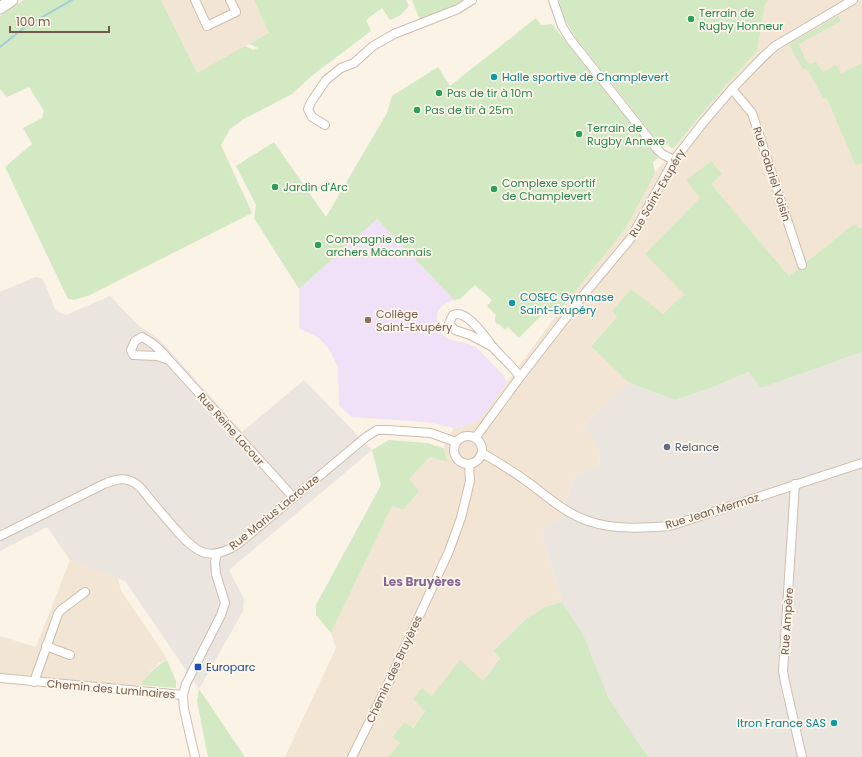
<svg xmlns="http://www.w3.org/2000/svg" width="862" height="757" font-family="Poppins,sans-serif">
<rect width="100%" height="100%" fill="#fbf3e5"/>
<!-- residential -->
<g fill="#f3e5d3">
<path d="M 161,0 L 254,0 L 269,33 L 197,73 Z"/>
<path d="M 768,0 L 862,0 L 862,229 L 854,224 L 789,276 L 711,184 L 711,161 L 686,180 L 701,198 L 684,294 L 663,314 L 617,317 L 591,345 L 628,382 L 583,426 L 598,445 L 600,466 L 575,475 L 561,517 L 541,530 L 562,602 L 545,607 L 527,618 L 493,651 L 500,657 L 483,681 L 432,697 L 421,688 L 425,711 L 412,728 L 405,723 L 392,737 L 400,743 L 388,757 L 285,757 L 336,648 L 331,633 L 392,506 L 403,510 L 418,491 L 409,479 L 430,457 L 448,462 L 443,448 L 454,428 L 469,425 L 480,418 L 503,388 L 557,314 L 626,228 L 655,173 L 725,86 L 757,51 L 765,4 Z"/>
<path d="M 70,560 L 118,578 L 121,591 L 164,654 L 167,660 L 159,663 L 150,672 L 140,685 L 135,687 L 0,673 L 0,636 L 36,647 Z"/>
</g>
<!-- industrial -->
<g fill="#ebe5df">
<path d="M 36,277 L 43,279 L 56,311 L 66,315 L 110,296 L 138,325 L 160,340 L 242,432 L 304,380 L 372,450 L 229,570 L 244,599 L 243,611 L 199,689 L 125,581 L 70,560 L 47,527 L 0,551 L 0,292 Z"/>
<path d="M 862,352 L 862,757 L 648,757 L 609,699 L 583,634 L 562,602 L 541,530 L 561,517 L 575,475 L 600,466 L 598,445 L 583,426 L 628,382 L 675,400 L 711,388 L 750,372 L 761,388 Z"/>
</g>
<!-- education -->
<path fill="#f0e1f8" d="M 377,219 L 454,300 L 443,305 L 438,311 L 437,316 L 437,324 L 441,333 L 448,339 L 469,344 L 476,347 L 504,376 L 506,382 L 503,388 L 480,419 L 469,425 L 454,428 L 432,423 L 412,421 L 352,417 L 339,406 L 338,367 L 329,349 L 319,338 L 299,328 L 299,289 Z"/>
<!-- green -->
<g fill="#d2e9c4">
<path d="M 24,0 L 161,0 L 197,73 L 245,46 L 254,50 L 258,48 L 249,44 L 269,33 L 254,0 L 406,0 L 409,6 L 401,15 L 390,20 L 382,8 L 366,20 L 371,31 L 314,74 L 292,94 L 242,120 L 230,129 L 221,145 L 252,213 L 90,295 L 74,300 L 68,299 L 5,167 L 32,144 L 23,128 L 42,118 L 44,111 L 29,87 L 7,97 L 0,89 L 0,16 Z"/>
<path d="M 412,0 L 463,0 L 454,6 L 420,20 Z"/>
<path d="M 559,0 L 768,0 L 765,5 L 757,51 L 725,86 L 673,149 L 667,144 L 663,148 L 575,37 L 563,16 Z"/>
<path d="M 838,16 L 841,21 L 799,44 L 805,59 L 810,64 L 816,62 L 823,72 L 836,65 L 841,74 L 862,63 L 862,163 L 856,166 L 827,99 L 823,98 L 809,71 L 802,68 L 789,44 Z"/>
<path d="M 536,18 L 541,25 L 552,24 L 658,158 L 653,162 L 655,173 L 626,228 L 557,314 L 544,313 L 519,338 L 508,327 L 505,330 L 499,324 L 498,325 C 495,322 494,319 496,315 L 487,306 L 492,300 L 475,285 L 460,299 L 454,300 L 377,219 L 299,289 L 254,218 L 256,205 L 236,166 L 274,142 L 326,217 L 387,113 L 392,96 L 438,67 L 450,86 Z"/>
<path d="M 711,161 L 722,174 L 711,184 L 789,276 L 854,224 L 862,229 L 862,352 L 761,388 L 749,372 L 711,388 L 675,400 L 628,382 L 591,346 L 617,317 L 612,311 L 631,289 L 663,314 L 684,294 L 645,254 L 700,198 L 686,180 Z"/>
<path d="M 389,440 L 427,443 L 443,448 L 448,462 L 430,457 L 409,479 L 419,491 L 403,510 L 392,506 L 331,633 L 316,615 L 316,605 L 381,485 L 372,450 Z"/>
<path d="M 562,602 L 583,634 L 609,699 L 648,757 L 388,757 L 400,743 L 392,737 L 405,722 L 413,728 L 425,711 L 413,699 L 422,688 L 432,696 L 460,660 L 483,681 L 500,658 L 493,651 L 527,618 L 545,607 Z"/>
<path d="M 167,660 L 176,681 L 176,688 L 140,685 C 148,675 155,666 167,660 Z"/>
<path d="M 199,689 L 245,757 L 208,757 L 197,701 Z"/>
</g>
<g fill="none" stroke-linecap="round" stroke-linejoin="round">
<!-- stream -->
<path stroke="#a0cdd6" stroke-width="2" d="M 0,47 L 25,27 L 72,0"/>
<defs>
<g id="street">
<path d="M 195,0 L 207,26 L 236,12 L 230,0"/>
<path d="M 553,0 L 562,26 L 570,39 L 657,149 L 662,154 L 674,160"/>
<path d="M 732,89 L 752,113 L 802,265"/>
<path d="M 325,125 L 312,117 L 308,109 L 311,102 L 326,80 L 341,68 L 354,63 L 373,46 L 394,34 L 458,9 L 472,0"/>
<path d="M 493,347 L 470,335 L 455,330 L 450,325 L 449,323 L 453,315 C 466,308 485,337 492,346 C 501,357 512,365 520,377"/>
<path d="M 169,360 L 157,356 L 133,355 L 131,350 L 135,341 L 142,337 C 154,343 161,350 169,360 L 293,497"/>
<circle cx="468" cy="450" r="14"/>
<path d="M 476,437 L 520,377 L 586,292 L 631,238 L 674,160 L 702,124 L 732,89 L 763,57 L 775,46 L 853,0"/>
<path d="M 482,453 C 498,462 514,472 529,483 C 548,497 565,513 588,521 C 615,530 643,528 670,526 L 862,463"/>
<path d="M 795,484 L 783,671 L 785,682 L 802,757"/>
<path d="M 0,536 L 104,484 C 112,481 119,478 128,480 C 139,483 145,493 152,502 C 161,512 169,522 178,532 C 198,555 212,561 238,544 L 366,437 L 377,430 L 388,430 L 431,433 L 456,442"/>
<path d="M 46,646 L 70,655"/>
<path d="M 0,678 L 183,695"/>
<path d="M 34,682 L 58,614 L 61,610 L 85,592"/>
<path d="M 195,757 L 184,709 L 183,695 L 186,684 L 221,615 L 225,603 L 216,574 L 215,562 L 217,554"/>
<path d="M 352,757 L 387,686 L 449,551 L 461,518 L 470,481 L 469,464"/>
</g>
<path id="secondary" d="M 0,8 L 12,0"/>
</defs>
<!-- street casing -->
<use href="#street" stroke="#cfbdae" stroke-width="10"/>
<!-- secondary casing -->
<use href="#secondary" stroke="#d1bdac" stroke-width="13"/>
<!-- street -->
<use href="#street" stroke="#fff" stroke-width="8"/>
<!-- secondary -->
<use href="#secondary" stroke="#fff" stroke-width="11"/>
</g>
<!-- markers -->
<g fill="#2e9e5b" stroke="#fef7eb" stroke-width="1.5">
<circle cx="691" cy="19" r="4"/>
<circle cx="439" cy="93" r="4"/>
<circle cx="417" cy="110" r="4"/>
<circle cx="579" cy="134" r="4"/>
<circle cx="275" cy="187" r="4"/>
<circle cx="494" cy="189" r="4"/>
<circle cx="318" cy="245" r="4"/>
</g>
<g fill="#0f9aa8" stroke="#fef7eb" stroke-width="1.5">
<circle cx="494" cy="77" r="4"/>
<circle cx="512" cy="303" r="4"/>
<circle cx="834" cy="723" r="4"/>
</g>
<circle fill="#8d6e63" stroke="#fef7eb" stroke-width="1.5" cx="368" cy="320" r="4"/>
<circle fill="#5c6f8a" stroke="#fef7eb" stroke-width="1.5" cx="667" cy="447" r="4"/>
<rect fill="#1a4fb4" stroke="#fef7eb" stroke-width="1.5" x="194" y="663" width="8" height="8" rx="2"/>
<g text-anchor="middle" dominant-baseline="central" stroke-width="3.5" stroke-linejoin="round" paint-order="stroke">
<!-- leisure labels -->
<g font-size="11" fill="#27864d" stroke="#fef7eb" text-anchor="start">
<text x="699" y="13">Terrain de<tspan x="699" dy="13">Rugby Honneur</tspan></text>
<text x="447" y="93">Pas de tir à 10m</text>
<text x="425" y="110">Pas de tir à 25m</text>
<text x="587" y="128">Terrain de<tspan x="587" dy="13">Rugby Annexe</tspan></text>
<text x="502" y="183">Complexe sportif<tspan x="502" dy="13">de Champlevert</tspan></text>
<text x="283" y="187">Jardin d'Arc</text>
<text x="326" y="239">Compagnie des<tspan x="326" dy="13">archers Mâconnais</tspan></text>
</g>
<!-- culture labels -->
<g font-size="11" fill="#0d838f" stroke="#fef7eb" text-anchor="start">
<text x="502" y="77">Halle sportive de Champlevert</text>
<text x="520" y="297">COSEC Gymnase<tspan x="520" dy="13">Saint-Exupéry</tspan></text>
<text x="826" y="723" text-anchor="end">Itron France SAS</text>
</g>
<!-- street labels -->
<g font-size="11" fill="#73594b" stroke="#fef7eb">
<text transform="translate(772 174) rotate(72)">Rue Gabriel Voisin</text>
<text transform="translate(657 193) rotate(-60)">Rue Saint-Exupéry</text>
<text transform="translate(231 429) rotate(48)">Rue Reine Lacour</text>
<text transform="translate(712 511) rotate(-17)">Rue Jean Mermoz</text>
<text transform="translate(274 512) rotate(-39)">Rue Marius Lacrouze</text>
<text transform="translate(787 621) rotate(-86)">Rue Ampère</text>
<text transform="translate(394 669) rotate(-65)">Chemin des Bruyères</text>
<text transform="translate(111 689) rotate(5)">Chemin des Luminaires</text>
</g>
<!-- education labels -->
<g font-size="11" fill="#785e54" stroke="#fef7eb" text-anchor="start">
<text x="376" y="314">Collège<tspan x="376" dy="13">Saint-Exupéry</tspan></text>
</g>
<!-- service labels -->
<g font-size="11" fill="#4e5e75" stroke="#fef7eb" text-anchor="start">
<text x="675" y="447">Relance</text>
</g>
<!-- transit labels -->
<g font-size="11" fill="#164399" stroke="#fef7eb" text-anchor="start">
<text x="206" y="667">Europarc</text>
</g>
<!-- neighbourhood labels -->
<g font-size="12" font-weight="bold" fill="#876697" stroke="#fef7eb">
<text x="422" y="581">Les Bruyères</text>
</g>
</g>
<!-- scale -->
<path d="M10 26v6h99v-6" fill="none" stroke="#73594b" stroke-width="2"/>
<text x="16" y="26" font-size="12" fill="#73594b" stroke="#fef7eb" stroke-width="3" paint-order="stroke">100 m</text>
</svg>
